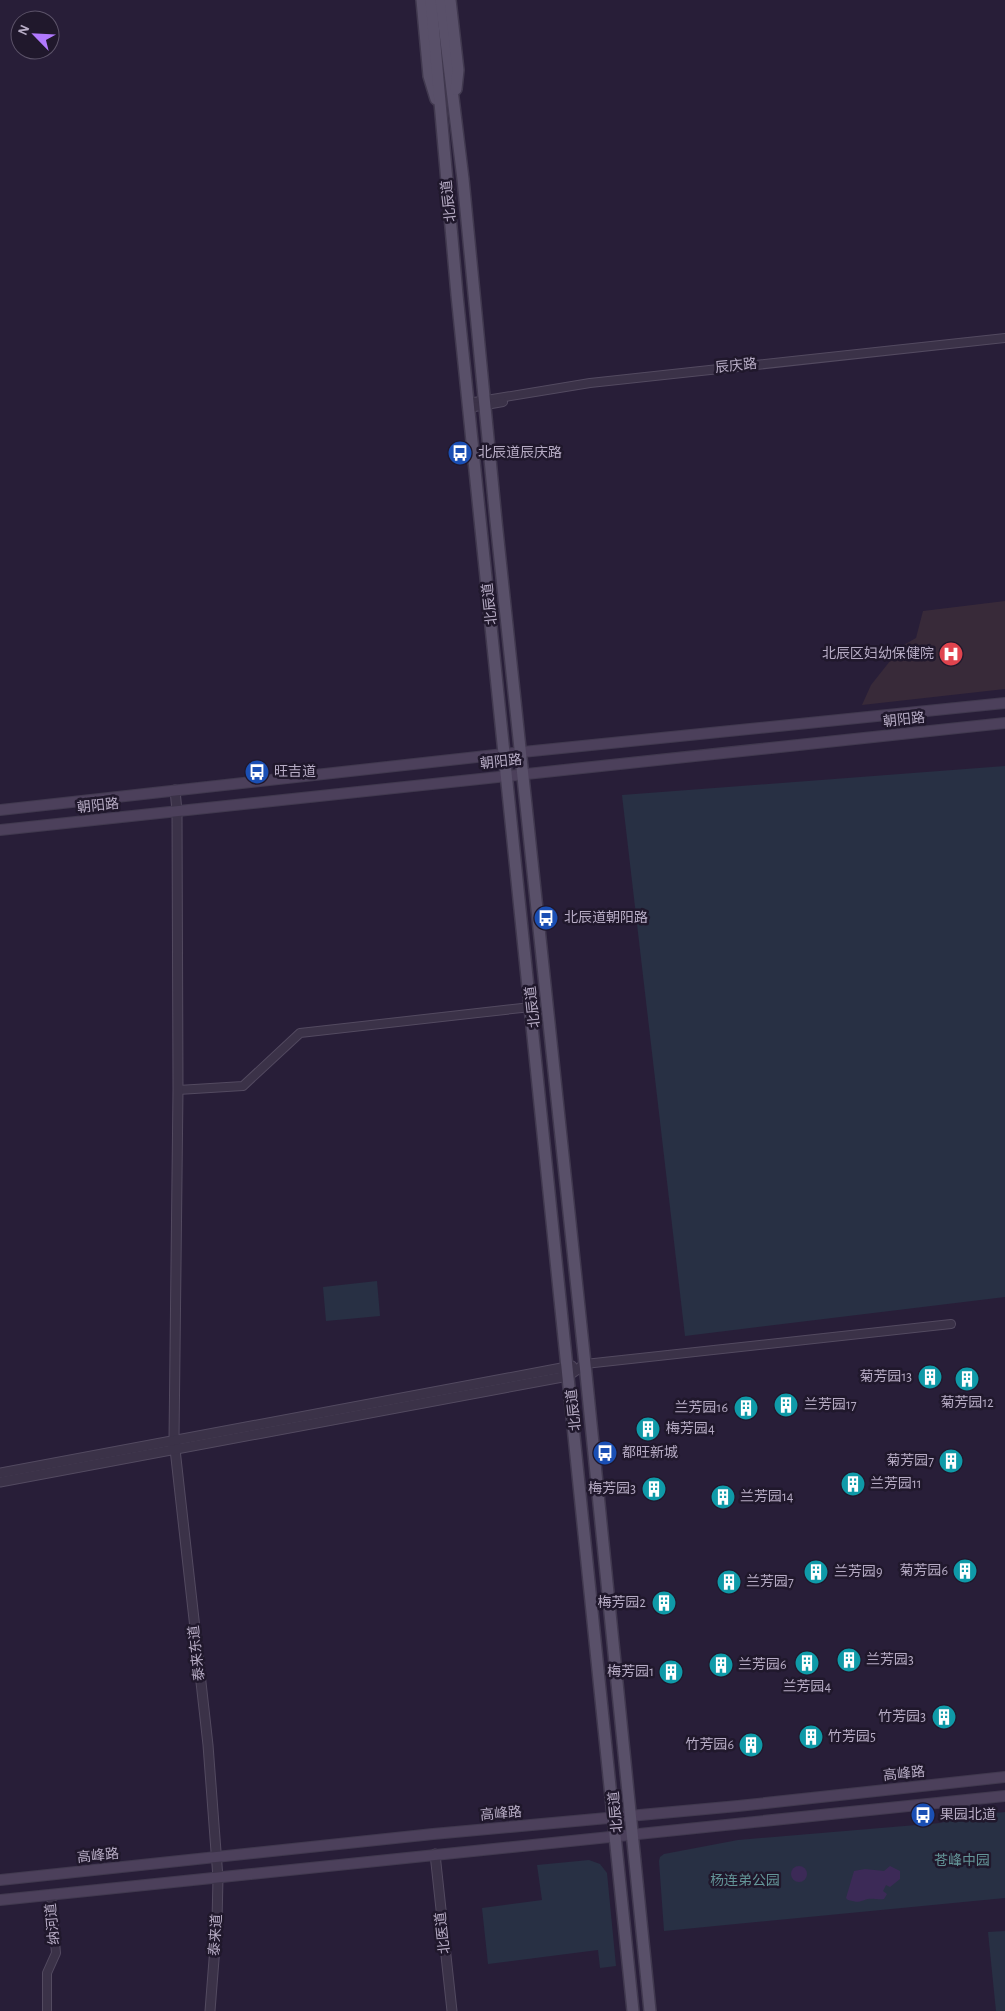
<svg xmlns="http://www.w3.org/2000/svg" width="1005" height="2011" font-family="'Alegreya Sans','Noto Sans SC',sans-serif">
<rect width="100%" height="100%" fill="#281e38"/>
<!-- medical -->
<path fill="#382a39" d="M 1005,601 L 1005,689 L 862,705 L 871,685 L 902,646 L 916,638 L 923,611 Z"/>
<!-- green -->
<g fill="#283044">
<path d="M 1005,766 L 1005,1297 L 685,1336 L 622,795 Z"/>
<path d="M 377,1281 L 380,1316 L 326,1321 L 323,1287 Z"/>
<path d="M 1005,1812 L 1005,1898 L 664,1931 L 659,1861 L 660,1857 L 664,1854 L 738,1840 L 940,1823 L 966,1816 Z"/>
<path d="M 589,1860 L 600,1864 L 607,1873 L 616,1966 L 600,1968 L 598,1950 L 488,1964 L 482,1908 L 542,1900 L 537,1865 Z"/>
<path d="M 1005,1931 L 1005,2011 L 996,2011 L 988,1932 Z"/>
</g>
<!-- water -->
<g fill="#3c2a57">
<path d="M 890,1866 L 900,1871 L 900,1879 L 890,1887 L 886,1885 L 883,1891 L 887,1894 L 884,1899 C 879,1900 872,1898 868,1899 C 857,1902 860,1903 848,1900 L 846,1898 L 854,1871 L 865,1869 L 884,1871 Z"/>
<circle cx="799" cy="1874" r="8"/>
</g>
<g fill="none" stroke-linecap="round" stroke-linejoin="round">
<defs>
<g id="minor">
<path d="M 468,403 L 590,383 L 1005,338"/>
<path d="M 469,408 L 503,402"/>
<path d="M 178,1090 L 243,1086 L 300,1033 L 531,1007"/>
<path d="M 585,1364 L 951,1324"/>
<path d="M 47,2011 L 47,1973 L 56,1953 L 51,1895"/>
</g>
<g id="tertiary">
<path d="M 175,790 L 177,811 L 178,1090 L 174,1440 L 208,1745 L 218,1878 L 217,1921 L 210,2011"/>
<path d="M 0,1473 L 572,1366"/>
<path d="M 0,1482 L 568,1376 L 585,1364"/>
<path d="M 435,1854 L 452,2011"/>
</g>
<g id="secondary">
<path d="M 0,810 L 504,754 L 1005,703"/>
<path d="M 0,830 L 1005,723"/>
<path d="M 0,1880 L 433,1834 L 738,1806 L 1005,1777"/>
<path d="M 0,1900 L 1005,1796"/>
</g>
<g id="primary">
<path d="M 422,0 L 429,76 L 436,99"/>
<path d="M 431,0 L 457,295 L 633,2011"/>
<path d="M 441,0 L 463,179 L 496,521 L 585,1364 L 650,2011"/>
<path d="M 450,0 L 458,70 L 456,89"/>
</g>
</defs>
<!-- minor casing -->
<use href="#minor" stroke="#534a60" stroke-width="10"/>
<!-- tertiary casing -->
<use href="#tertiary" stroke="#534a60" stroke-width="11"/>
<!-- secondary casing -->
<use href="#secondary" stroke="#41394f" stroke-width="12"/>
<!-- primary casing -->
<use href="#primary" stroke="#41394f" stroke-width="14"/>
<!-- minor -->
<use href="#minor" stroke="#3b3248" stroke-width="8"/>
<!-- tertiary -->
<use href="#tertiary" stroke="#3b3248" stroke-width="9"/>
<!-- secondary -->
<use href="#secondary" stroke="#4c405b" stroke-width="10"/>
<!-- primary -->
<use href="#primary" stroke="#595069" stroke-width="11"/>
</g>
<!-- icons -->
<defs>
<symbol id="bus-disc" viewBox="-11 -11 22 22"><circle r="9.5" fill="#1a4fb4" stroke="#20182c"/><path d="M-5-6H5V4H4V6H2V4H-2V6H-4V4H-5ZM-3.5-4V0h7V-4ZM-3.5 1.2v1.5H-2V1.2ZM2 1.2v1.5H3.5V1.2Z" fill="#fff"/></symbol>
<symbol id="hospital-disc" viewBox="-11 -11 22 22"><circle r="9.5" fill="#e0444e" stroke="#20182c"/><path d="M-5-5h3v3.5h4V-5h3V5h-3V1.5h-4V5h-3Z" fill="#fff"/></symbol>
<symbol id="building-disc" viewBox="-11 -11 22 22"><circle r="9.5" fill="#0f9aa8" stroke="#20182c"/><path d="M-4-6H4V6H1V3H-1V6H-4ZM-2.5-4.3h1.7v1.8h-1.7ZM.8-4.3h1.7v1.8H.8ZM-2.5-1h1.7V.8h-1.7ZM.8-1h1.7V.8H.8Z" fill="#fff"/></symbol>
</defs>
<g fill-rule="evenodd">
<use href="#bus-disc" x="446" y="439" width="28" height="28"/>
<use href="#hospital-disc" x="937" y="640" width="28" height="28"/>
<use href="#bus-disc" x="243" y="758" width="28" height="28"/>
<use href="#bus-disc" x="532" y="904" width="28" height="28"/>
<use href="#building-disc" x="916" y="1363" width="28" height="28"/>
<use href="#building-disc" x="953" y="1365" width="28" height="28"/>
<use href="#building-disc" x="772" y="1391" width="28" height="28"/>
<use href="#building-disc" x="732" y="1394" width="28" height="28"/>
<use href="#building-disc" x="634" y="1415" width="28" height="28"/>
<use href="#bus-disc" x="591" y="1439" width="28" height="28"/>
<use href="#building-disc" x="937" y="1447" width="28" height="28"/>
<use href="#building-disc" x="839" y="1470" width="28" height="28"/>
<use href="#building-disc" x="640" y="1475" width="28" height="28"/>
<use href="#building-disc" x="709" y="1483" width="28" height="28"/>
<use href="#building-disc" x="951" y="1557" width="28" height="28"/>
<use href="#building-disc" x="802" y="1558" width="28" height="28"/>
<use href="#building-disc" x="715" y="1568" width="28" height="28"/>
<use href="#building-disc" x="650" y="1589" width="28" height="28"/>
<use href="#building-disc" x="835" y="1646" width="28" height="28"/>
<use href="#building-disc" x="793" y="1649" width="28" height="28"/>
<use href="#building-disc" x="707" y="1651" width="28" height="28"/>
<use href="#building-disc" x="657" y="1658" width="28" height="28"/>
<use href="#building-disc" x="930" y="1703" width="28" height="28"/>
<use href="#building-disc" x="797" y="1723" width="28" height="28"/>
<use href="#building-disc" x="737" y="1731" width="28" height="28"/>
<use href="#bus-disc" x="909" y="1801" width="28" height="28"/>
</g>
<g text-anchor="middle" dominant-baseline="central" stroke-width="5" stroke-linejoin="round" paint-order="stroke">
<!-- street labels -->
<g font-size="14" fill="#b7acc5" stroke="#20182c">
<text transform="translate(449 201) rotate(-96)">北辰道</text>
<text transform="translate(736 366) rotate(-6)">辰庆路</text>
<text transform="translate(490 604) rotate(-96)">北辰道</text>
<text transform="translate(904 720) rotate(-6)">朝阳路</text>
<text transform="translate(501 762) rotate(-6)">朝阳路</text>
<text transform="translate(98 806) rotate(-6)">朝阳路</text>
<text transform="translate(533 1007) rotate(-96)">北辰道</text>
<text transform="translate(574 1410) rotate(-96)">北辰道</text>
<text transform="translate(197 1653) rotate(-96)">泰来东道</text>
<text transform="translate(904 1774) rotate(-6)">高峰路</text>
<text transform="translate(616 1812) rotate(-95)">北辰道</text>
<text transform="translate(501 1814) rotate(-5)">高峰路</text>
<text transform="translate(98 1856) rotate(-6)">高峰路</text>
<text transform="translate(53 1924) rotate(-95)">纳河道</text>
<text transform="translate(443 1933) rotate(-96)">北医道</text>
<text transform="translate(216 1935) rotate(-86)">泰来道</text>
</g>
<!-- poi labels -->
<g font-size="14" fill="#b7acc5" stroke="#20182c" text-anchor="start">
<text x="478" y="453">北辰道辰庆路</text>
<text x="934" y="654" text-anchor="end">北辰区妇幼保健院</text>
<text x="274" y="772">旺吉道</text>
<text x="564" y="918">北辰道朝阳路</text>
<text x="912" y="1377" text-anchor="end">菊芳园13</text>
<text x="967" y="1403" text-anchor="middle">菊芳园12</text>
<text x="804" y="1405">兰芳园17</text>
<text x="728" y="1408" text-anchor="end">兰芳园16</text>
<text x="666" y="1429">梅芳园4</text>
<text x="622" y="1453">都旺新城</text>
<text x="934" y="1461" text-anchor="end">菊芳园7</text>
<text x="870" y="1484">兰芳园11</text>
<text x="636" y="1489" text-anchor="end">梅芳园3</text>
<text x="740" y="1497">兰芳园14</text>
<text x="948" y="1571" text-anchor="end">菊芳园6</text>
<text x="834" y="1572">兰芳园9</text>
<text x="746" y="1582">兰芳园7</text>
<text x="646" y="1603" text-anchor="end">梅芳园2</text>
<text x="866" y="1660">兰芳园3</text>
<text x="738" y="1665">兰芳园6</text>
<text x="654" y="1672" text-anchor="end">梅芳园1</text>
<text x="807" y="1687" text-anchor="middle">兰芳园4</text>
<text x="926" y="1717" text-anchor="end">竹芳园3</text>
<text x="828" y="1737">竹芳园5</text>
<text x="734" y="1745" text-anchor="end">竹芳园6</text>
<text x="940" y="1815">果园北道</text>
</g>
<!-- park labels -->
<g font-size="14" fill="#639497" stroke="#20182c">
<text x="962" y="1861">苍峰中园</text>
<text x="745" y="1881">杨连弟公园</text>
</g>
</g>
<!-- north arrow -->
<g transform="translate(35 35) rotate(294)"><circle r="24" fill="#20182c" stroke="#5c5369"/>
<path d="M0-4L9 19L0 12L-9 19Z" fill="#b179fe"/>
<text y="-8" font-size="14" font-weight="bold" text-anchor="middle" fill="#b7acc5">N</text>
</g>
</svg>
